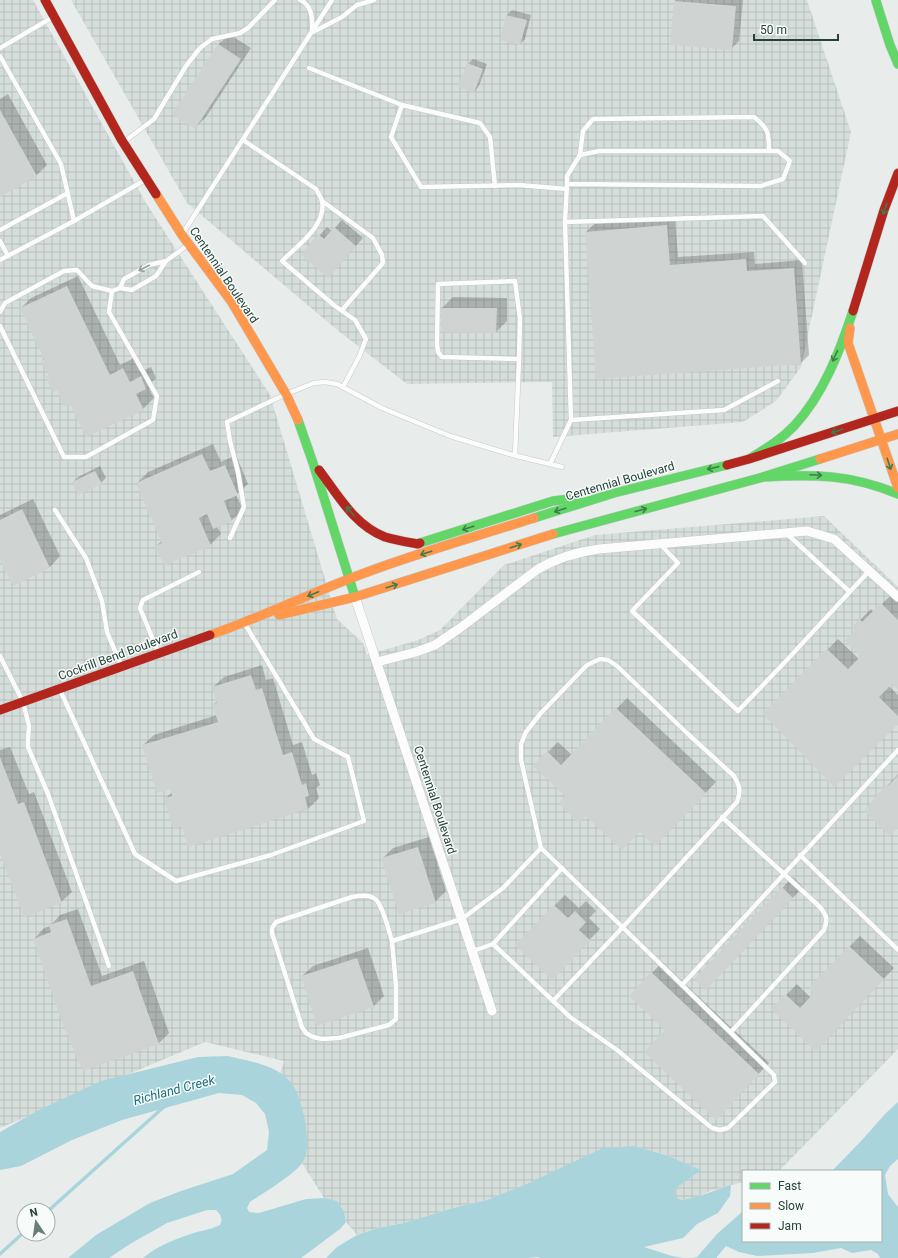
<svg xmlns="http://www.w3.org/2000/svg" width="898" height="1258" font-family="Roboto,sans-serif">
<defs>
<pattern id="industrial-grid" width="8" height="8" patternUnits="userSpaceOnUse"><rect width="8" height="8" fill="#d6dedb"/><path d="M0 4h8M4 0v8" fill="none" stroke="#b8c0bd"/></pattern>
</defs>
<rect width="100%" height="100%" fill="#e8edeb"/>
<!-- industrial -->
<g fill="url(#industrial-grid)">
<path d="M 0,0 L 33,0 L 146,203 L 270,395 L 337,619 L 363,643 L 367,655 L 418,640 L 440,630 L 504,565 L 595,535 L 824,516 L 898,587 L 898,1049 L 779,1171 L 743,1171 L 743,1182 L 710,1191 L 695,1198 L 681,1200 L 675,1196 L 675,1189 L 700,1170 L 668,1156 L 635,1146 L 531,1182 L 487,1200 L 453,1208 L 404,1223 L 378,1228 L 357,1235 L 346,1222 L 344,1212 L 337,1202 L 324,1198 L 302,1163 L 305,1155 L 301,1104 L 289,1079 L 280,1074 L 284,1061 L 205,1042 L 0,1128 Z"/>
<path d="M 71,0 L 807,0 L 851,132 L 801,367 L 776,401 L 743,422 L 553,437 L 552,382 L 407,384 L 336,329 L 187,203 Z"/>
</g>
<!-- water -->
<g fill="#a9d4db">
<path d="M 228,1056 C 247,1061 273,1064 288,1079 C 298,1088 304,1114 306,1127 C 307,1138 309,1153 302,1163 C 295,1174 262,1194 250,1202 L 247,1208 L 249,1212 L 259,1213 L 306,1199 L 324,1198 L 337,1201 L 344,1212 L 346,1222 L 340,1229 L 301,1258 L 143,1258 C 158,1245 178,1238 197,1232 C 205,1230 212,1229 220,1225 C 223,1219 221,1215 216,1210 L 207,1210 L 167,1223 L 130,1244 L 109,1258 L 68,1258 L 96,1235 L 150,1203 L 181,1191 L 233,1174 L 267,1150 L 269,1132 L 265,1114 L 256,1103 L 242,1095 L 219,1093 L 122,1120 L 72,1140 L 21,1166 L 0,1170 L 0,1132 L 37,1111 L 101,1081 L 198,1057 Z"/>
<path d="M 898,1102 L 898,1159 L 890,1166 L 885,1175 L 888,1194 L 898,1207 L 898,1258 L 880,1258 L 878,1254 L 871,1250 L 852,1253 L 841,1248 L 813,1253 L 757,1256 L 739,1252 L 726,1246 L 717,1257 L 717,1258 L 692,1258 L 697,1257 L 717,1234 L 743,1211 L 743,1241 L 881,1241 L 881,1171 L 832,1171 L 862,1140 L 886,1113 Z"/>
<path d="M 635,1146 L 668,1156 L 701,1170 L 675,1189 L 675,1196 L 681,1200 C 698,1198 714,1190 731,1185 L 730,1196 L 718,1213 L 697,1224 L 683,1238 L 644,1247 L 672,1256 L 684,1258 L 541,1258 L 537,1257 L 529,1258 L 326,1258 L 337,1247 L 357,1235 L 378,1228 L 404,1223 L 453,1208 L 487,1200 L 531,1182 L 603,1148 Z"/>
</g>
<!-- shadow -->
<g fill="#0003">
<path d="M 676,0 L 743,0 L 739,41 L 731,49 L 675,1 Z"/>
<path d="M 512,10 L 531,15 L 525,39 L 520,44 L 501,39 L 507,15 Z"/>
<path d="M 229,34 L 251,48 L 206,117 L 195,128 L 174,114 L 219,44 Z"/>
<path d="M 473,59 L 487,64 L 479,86 L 474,92 L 468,64 Z"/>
<path d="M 8,94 L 47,165 L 37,175 L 0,196 L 0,99 Z"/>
<path d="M 675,218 L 678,257 L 754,252 L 755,264 L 802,260 L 809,355 L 801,363 L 597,378 L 586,232 L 594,224 Z"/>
<path d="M 342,220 L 363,238 L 328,277 L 302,255 L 327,227 L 332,231 Z"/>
<path d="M 78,276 L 120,365 L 134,358 L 140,372 L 151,367 L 156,378 L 148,386 L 154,398 L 143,409 L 71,403 L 57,389 L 49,376 L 42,360 L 44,358 L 21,308 L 31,298 Z"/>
<path d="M 453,297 L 507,298 L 507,321 L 496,332 L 442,308 Z"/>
<path d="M 213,444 L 221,462 L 236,455 L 248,484 L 236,495 L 243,509 L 232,520 L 217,526 L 221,534 L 210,545 L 156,546 L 162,541 L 137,483 L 148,472 Z"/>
<path d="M 100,466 L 106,478 L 101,483 L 73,482 L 78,477 Z"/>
<path d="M 33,499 L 60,556 L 50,567 L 13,585 L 0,558 L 0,515 Z"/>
<path d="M 892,594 L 898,599 L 898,689 L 892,683 L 889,686 L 898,695 L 898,723 L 764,714 L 838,639 L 859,659 L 862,656 L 856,631 L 853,627 L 871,609 L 874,612 Z"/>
<path d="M 262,665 L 266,680 L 273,678 L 293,745 L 302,742 L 312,775 L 316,773 L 320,785 L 316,788 L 319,798 L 308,809 L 189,845 L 183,824 L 165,799 L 172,792 L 170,788 L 143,745 L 154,735 L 217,715 L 214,704 L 217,701 L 213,687 L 224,677 Z"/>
<path d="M 627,698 L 716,782 L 666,834 L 641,831 L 566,796 L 534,766 L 558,742 L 572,755 Z"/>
<path d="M 10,747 L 29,794 L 34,792 L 72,892 L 61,902 L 0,851 L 0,750 Z"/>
<path d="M 898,774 L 898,826 L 888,785 Z"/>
<path d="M 429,837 L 446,891 L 435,902 L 382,859 L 393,848 Z"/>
<path d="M 793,877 L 803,887 L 717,978 L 782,888 Z"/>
<path d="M 565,895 L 579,908 L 586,901 L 596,911 L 589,918 L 600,929 L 562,968 L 554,906 Z"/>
<path d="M 78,909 L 102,976 L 144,961 L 169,1033 L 159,1043 L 34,939 L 44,928 L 50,926 L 60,915 Z"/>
<path d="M 860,936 L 894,968 L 826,1040 L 772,1009 L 797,984 L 811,998 L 849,947 Z"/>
<path d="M 368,948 L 384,996 L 373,1007 L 302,976 L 313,966 Z"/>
<path d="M 662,962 L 769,1063 L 726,1108 L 667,1030 L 652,973 Z"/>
</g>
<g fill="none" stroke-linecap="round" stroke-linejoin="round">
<!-- stream -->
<g stroke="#a9d4db" stroke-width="3.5">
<path d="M 48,1211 L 166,1105"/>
<path d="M 0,1254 L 24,1232"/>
</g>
</g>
<!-- building -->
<g fill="#cfd4d2">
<path d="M 674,1 L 736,6 L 732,50 L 670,45 Z"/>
<path d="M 506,15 L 527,20 L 520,45 L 500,40 Z"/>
<path d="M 218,44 L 241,59 L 195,129 L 172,114 Z"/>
<path d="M 467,63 L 483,69 L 474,93 L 458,87 Z"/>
<path d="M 0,110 L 37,176 L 0,197 Z"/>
<path d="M 667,225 L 670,265 L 746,259 L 747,271 L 794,268 L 801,364 L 596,379 L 585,232 Z"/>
<path d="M 334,227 L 356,246 L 328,278 L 301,255 L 318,234 L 324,239 Z"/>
<path d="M 67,286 L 110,375 L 123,368 L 130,382 L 141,376 L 146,389 L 136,394 L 144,410 L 86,437 L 70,404 L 64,407 L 57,390 L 53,392 L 46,377 L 49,376 L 41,360 L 44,359 L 20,308 Z"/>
<path d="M 441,308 L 497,308 L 496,333 L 441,332 Z"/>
<path d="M 202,454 L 210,471 L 225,465 L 238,495 L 224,501 L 232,521 L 213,529 L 207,514 L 199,518 L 211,546 L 164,565 L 155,546 L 162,543 L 136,483 Z"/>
<path d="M 95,471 L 102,484 L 78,495 L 72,482 Z"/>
<path d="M 22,509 L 50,568 L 13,586 L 0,560 L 0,520 Z"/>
<path d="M 881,603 L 898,620 L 898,690 L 892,684 L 879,697 L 898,716 L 898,724 L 834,787 L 763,714 L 827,649 L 848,669 L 861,656 L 845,641 L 855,631 L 851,627 L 860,619 L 862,622 Z"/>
<path d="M 251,675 L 256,690 L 262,688 L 283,755 L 292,752 L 302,785 L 306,783 L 309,796 L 305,797 L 308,809 L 188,847 L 182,826 L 173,828 L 164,798 L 172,796 L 170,789 L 157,793 L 142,745 L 218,722 L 212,704 L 217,703 L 212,687 Z"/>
<path d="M 616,708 L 706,793 L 655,846 L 640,832 L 622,850 L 586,816 L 579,823 L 558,803 L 565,796 L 533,766 L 547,751 L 561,765 Z"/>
<path d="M 0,757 L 18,804 L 24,802 L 62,903 L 24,917 L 0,854 Z"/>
<path d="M 898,775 L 898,827 L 890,836 L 864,811 L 873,801 L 872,800 L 887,784 L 889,785 Z"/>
<path d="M 418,847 L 436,903 L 399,914 L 381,858 Z"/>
<path d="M 782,887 L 793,898 L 706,990 L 694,979 Z"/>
<path d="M 554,905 L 568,918 L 575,911 L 586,922 L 579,930 L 590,940 L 552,980 L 515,945 Z"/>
<path d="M 67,919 L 91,986 L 133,971 L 159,1044 L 83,1071 L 62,1022 L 33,939 L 51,932 L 49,925 Z"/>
<path d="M 849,946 L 884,979 L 816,1051 L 771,1009 L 785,994 L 800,1008 L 814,993 L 809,988 Z"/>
<path d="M 357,958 L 374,1007 L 317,1026 L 301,976 Z"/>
<path d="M 651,972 L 759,1074 L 716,1120 L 644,1052 L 665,1030 L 629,996 Z"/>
</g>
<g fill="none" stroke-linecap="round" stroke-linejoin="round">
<defs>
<g id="lane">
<path d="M 300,0 C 312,5 313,19 312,31"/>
<path d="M 313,32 L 342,17 L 357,5 L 374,0"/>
<path d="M 0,48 L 53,17"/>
<path d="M 0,56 L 61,164 L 74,221 L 145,180"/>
<path d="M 309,68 L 402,105 L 480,123 L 490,137 L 495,186"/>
<path d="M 402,105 L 391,137 L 421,187 L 519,185 L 567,189"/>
<path d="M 243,140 L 316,189 C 318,193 321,197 322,201 C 327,225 297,246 282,261 L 335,306 L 355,320 L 366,339 L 359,357 L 343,387"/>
<path d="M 125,141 L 154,119 L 186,66 L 200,48 L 212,39 L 240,33 L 248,28 L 275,0"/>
<path d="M 580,155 L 583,131 L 593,119 L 754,117 C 769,129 769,133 769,151"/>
<path d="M 322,201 L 373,238 L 382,255 L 383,263 L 342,310"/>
<path d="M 565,222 L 567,184 L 761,186 L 783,179 L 790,161 L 778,151 L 599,151 L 580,155 L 567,176 L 567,184"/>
<path d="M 0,230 L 68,193"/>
<path d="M 183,233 L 332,0"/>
<path d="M 0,241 L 8,256"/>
<path d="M 0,260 L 74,221"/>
<path d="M 166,261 L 149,265 L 124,279 L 120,288 L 132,290 L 156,276 L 166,261 L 188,245"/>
<path d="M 0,312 L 5,303 L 64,271 L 77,270 L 92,286 L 112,291 L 120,288"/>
<path d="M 0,326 L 64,457 L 86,457 L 153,420 L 157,396 L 109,312 L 112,291"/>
<path d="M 571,420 L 724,410 L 778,381"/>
<path d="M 515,455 L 519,359 L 442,357 L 438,352 L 437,344 L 438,284 L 515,281 L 520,319 L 519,359"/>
<path d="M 550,464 L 571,420 L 565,222 L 763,216 L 805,263"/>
<path d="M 55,510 L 86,558 L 102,601 L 107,632 L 121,665"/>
<path d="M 787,534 L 849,591"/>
<path d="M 230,538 L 244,507 L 238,472 L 230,441 L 227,422 L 286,394 L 314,383 L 325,382 L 337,384 L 382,408 L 450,436 L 513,455 L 562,467"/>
<path d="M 660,544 L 678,563 L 632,611 L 738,711 L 785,662 L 870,570"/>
<path d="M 158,652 L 140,608 L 143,600 L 199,572"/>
<path d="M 0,656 L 23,702 L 29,726 L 28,739 L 28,747 L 48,794 L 109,966"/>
<path d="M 60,690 L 135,854 L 176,881 L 271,855 L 364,821 L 348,757 L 314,739 L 245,624"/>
<path d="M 722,817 L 820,907 C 827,916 828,919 824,930 L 731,1032"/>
<path d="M 541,848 L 521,760 L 521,744 L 526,732 L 540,714 L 587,665 L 600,659 L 608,660 L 617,666 L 688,734 L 734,776 C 740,787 741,790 737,802 L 622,928 L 553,1001"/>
<path d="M 800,855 L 898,950"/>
<path d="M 562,868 L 493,944 L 570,1017 L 617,1050 L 712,1128 L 720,1130 L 728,1128 L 775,1082 L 774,1075 L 682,985"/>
<path d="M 392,941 L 396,986 L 396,1019 L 389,1025 L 339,1038 L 322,1039 L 313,1037 L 306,1033 L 302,1027 L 272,933 L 272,928 L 276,922 L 352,897 C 359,896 367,894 374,898 C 382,902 389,932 392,941 L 462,919 L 503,888 L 541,848 L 682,985 L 898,750"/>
<path d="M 473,951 L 493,944"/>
</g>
<g id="street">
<path d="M 355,597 L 492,1011"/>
<path d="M 377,662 L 416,652 L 435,645 L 460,628 L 538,569 C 557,558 577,552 599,549 L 807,531 L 834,539 L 898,597"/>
</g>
<g id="fast">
<path d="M 876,1 L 890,45 L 898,64"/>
<path d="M 298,420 L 313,463 L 355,597"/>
<path d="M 749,459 C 765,449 781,440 794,426 C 823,395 840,351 853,311"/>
<path d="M 763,477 C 813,474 850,474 898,494"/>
<path d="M 534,518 L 614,493 L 727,465"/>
<path d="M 553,534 L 763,477 L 820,459"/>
<path d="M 420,543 L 553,501 L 578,498"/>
</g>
<g id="slow">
<path d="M 156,194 L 182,235 L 231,301 L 286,394 L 298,420"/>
<path d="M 850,328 L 848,343 L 898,488"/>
<path d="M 820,459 L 898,434"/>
<path d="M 279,615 L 355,597 L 553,534"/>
<path d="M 210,635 C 257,619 302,597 349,579 C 409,555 472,538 534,518"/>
</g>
<g id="jam">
<path d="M 45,0 L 121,139 L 156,194"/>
<path d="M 853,311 L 884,210 L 898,173"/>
<path d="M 727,465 L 749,459 L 898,411"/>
<path d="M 319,470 C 338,495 354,525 385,537 C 395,540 407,542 418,544 L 420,543"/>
<path d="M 0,710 L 210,635"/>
</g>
</defs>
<!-- lane casing -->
<use href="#lane" stroke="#c5cac8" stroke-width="5.5"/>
<!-- street casing -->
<use href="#street" stroke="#c5cac8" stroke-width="10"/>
<!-- fast casing -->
<use href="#fast" stroke="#c3cbc8" stroke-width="10"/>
<!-- slow casing -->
<use href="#slow" stroke="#c3cbc8" stroke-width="10"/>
<!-- jam casing -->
<use href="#jam" stroke="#c3cbc8" stroke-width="10"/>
<!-- lane -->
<use href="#lane" stroke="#fcfcfc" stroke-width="4.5"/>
<!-- street -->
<use href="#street" stroke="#fcfcfc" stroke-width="9"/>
<!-- fast -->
<use href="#fast" stroke="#63d668" stroke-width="9"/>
<!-- slow -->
<use href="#slow" stroke="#ff974d" stroke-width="9"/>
<!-- jam -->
<use href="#jam" stroke="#b3261e" stroke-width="9"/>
</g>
<!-- one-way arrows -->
<defs><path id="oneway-shaft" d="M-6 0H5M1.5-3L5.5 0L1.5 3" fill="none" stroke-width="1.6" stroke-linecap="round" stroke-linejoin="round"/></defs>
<g stroke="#3d7d4c">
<use href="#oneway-shaft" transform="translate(885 209) rotate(109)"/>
<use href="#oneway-shaft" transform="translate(835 356) rotate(115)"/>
<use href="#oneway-shaft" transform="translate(837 431) rotate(162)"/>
<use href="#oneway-shaft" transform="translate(889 464) rotate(72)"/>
<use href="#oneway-shaft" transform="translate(713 468) rotate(166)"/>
<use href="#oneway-shaft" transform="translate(816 475) rotate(3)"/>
<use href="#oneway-shaft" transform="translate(560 510) rotate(162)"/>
<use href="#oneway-shaft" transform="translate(641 510) rotate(-15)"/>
<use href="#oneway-shaft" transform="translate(350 511) rotate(-130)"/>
<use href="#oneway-shaft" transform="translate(468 528) rotate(162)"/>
<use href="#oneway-shaft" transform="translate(516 546) rotate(-18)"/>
<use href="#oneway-shaft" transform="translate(426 553) rotate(162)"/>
<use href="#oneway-shaft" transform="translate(392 586) rotate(-17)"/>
<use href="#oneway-shaft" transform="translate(313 594) rotate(157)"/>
</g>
<use stroke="#909f9b" href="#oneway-shaft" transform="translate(144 268) rotate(153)"/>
<g text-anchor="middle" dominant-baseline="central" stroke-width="3" stroke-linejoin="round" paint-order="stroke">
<!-- street labels -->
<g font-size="12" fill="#24423a" stroke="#f7fbf9">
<text transform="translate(224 275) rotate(56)">Centennial Boulevard</text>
<text transform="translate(620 481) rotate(-16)">Centennial Boulevard</text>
<text transform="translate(118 655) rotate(-20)">Cockrill Bend Boulevard</text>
<text transform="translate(435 800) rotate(72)">Centennial Boulevard</text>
</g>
<!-- water labels -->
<g font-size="13" font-style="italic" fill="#1c6f80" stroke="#f7fbf9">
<text transform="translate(174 1090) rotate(-15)">Richland Creek</text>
</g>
</g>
<!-- legend -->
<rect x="742" y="1170" width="140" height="72" fill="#f7fbf9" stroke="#a3b1ad"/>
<rect x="750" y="1183" width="20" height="6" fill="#63d668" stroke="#a3b1ad"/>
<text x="778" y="1190" font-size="12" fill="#24423a">Fast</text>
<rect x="750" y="1203" width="20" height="6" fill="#ff974d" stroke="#a3b1ad"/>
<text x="778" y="1210" font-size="12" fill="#24423a">Slow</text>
<rect x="750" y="1223" width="20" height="6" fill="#b3261e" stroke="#a3b1ad"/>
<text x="778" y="1230" font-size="12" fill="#24423a">Jam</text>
<!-- north arrow -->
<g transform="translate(36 1222) rotate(347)"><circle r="19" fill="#f7fbf9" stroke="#a3b1ad"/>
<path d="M0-3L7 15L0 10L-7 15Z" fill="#697e78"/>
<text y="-6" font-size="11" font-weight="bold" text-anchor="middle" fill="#24423a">N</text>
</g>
<!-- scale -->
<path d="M754 34v6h84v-6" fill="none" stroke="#24423a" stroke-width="2"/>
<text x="760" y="34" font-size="12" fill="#24423a" stroke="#f7fbf9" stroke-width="3" paint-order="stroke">50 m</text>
</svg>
